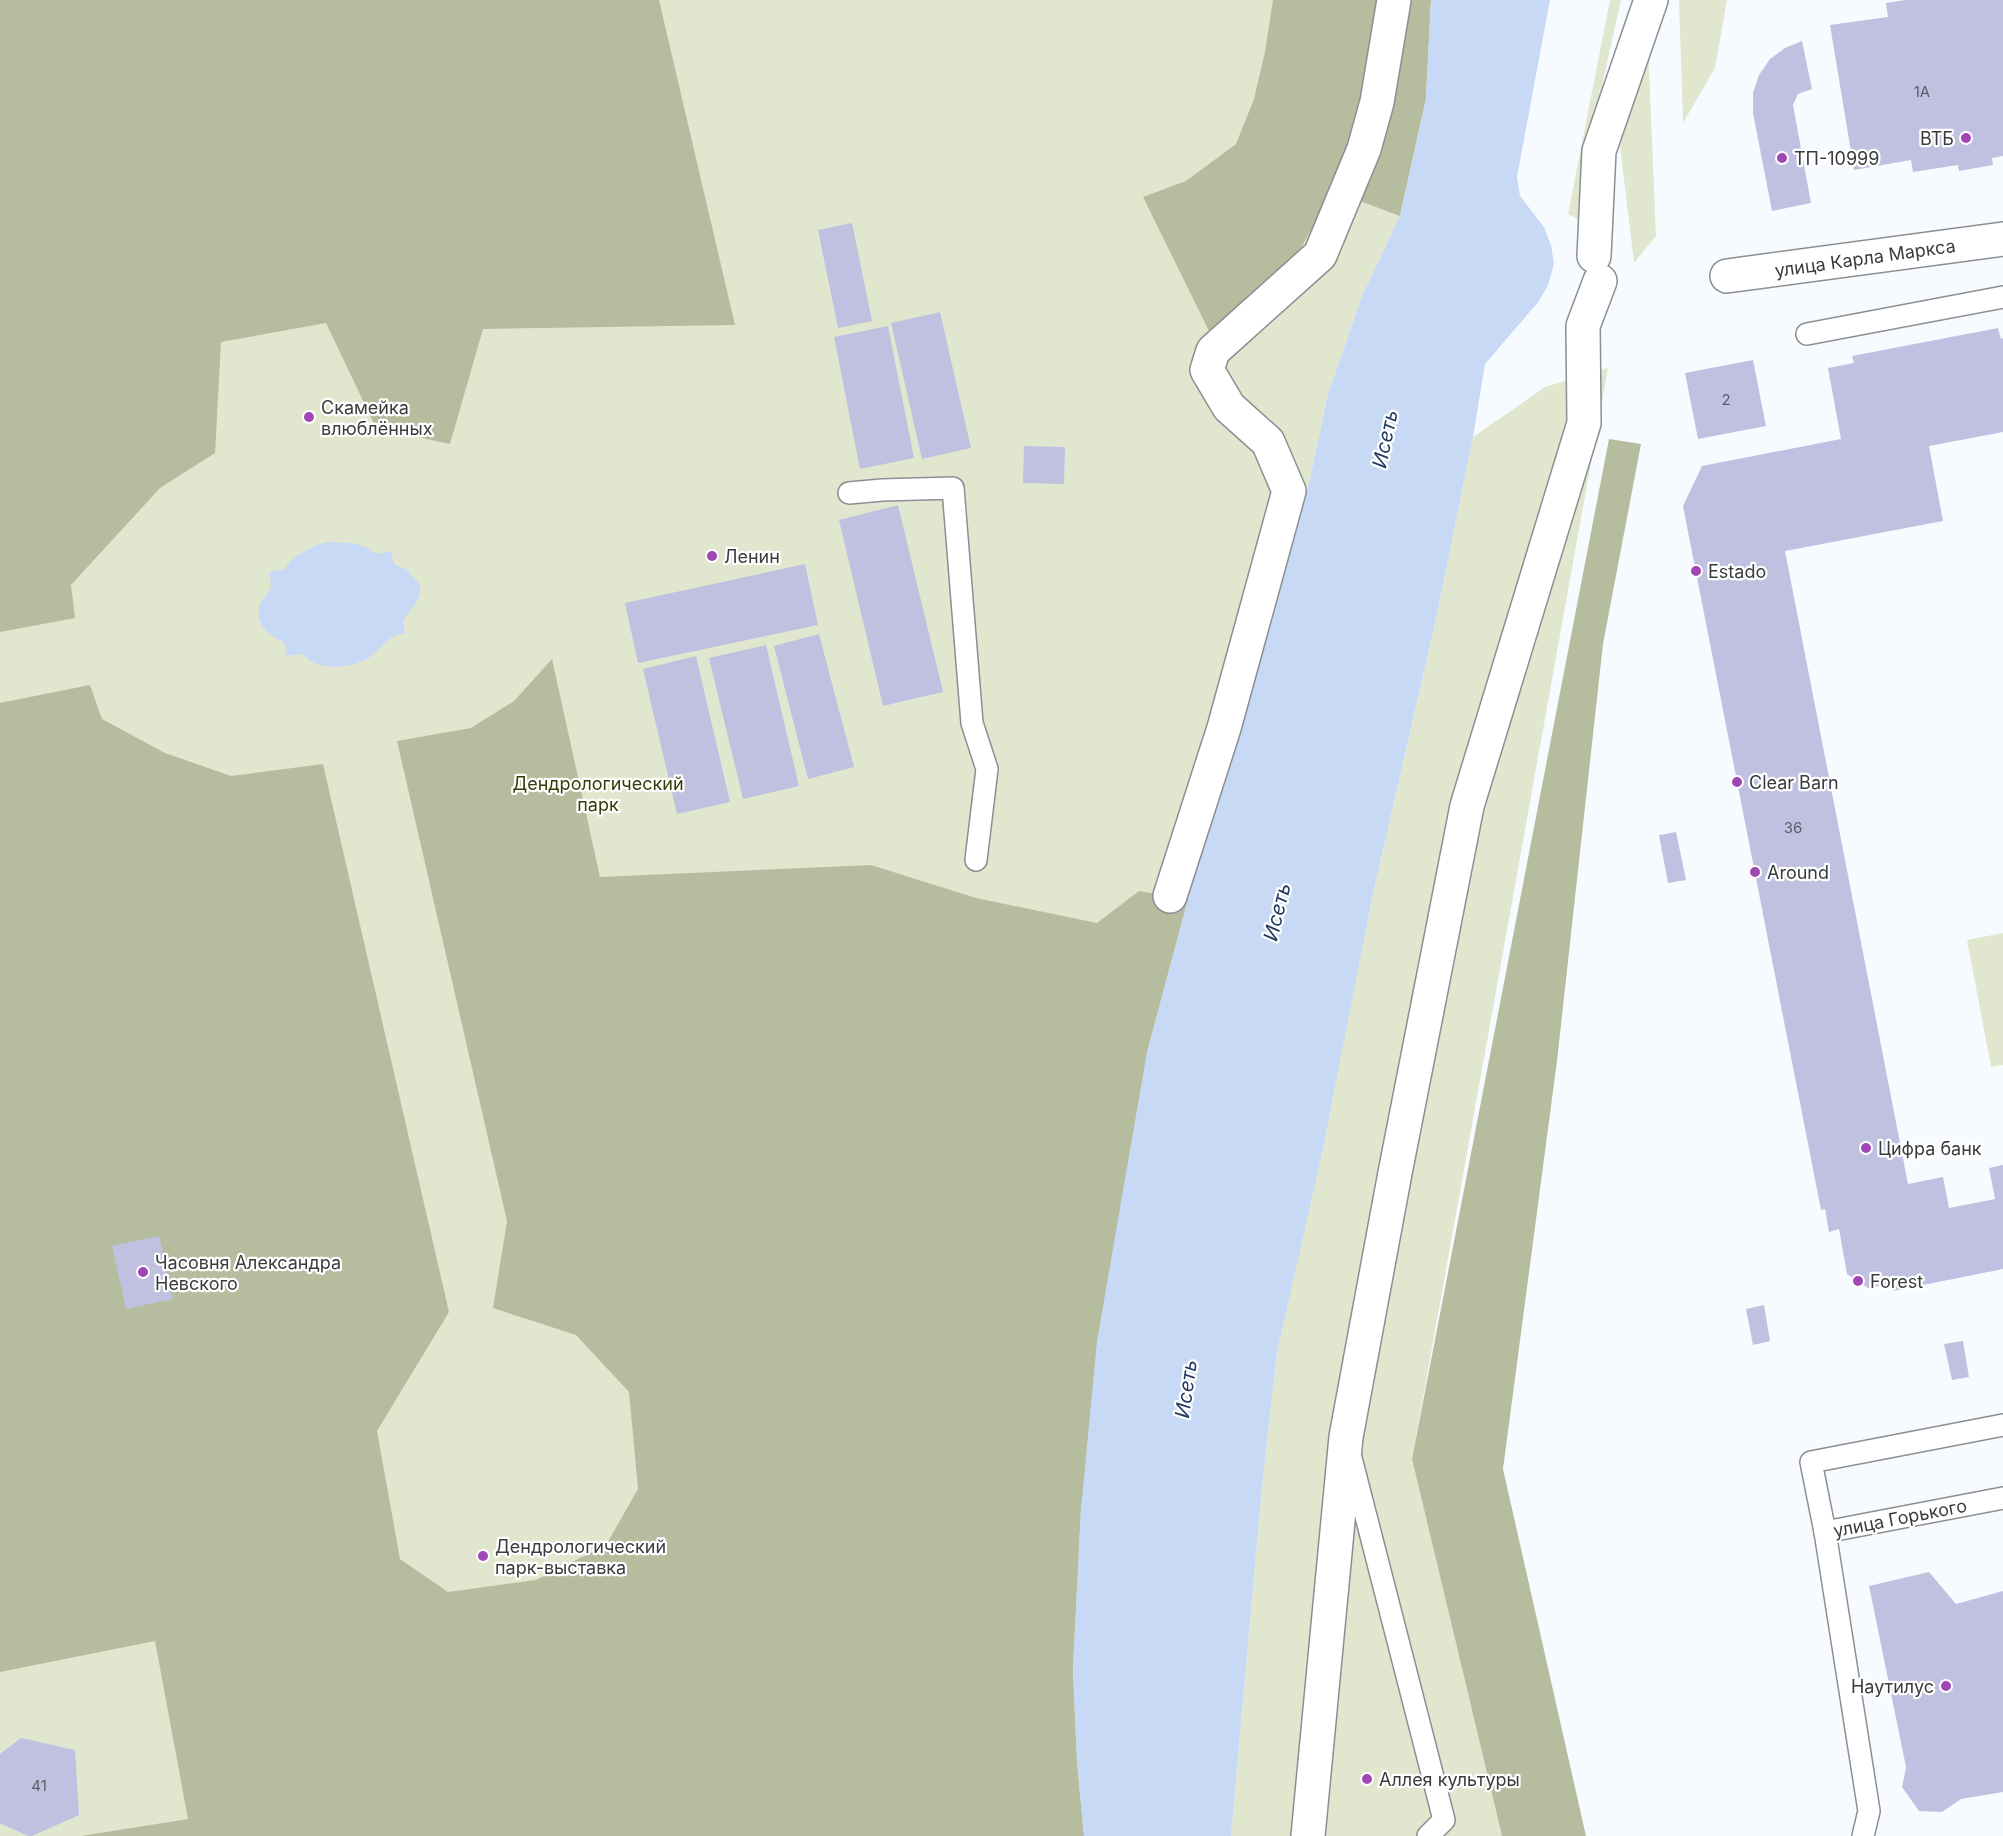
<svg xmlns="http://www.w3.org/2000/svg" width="2003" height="1836" font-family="Inter,sans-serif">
<rect width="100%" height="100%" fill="#f7fbff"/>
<!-- green -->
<g fill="#e1e7cf">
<path d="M 0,0 L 1431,0 L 1400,216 L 1362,296 L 1328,394 L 1309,483 L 1147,1053 L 1097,1341 L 1073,1669 L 1084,1836 L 0,1836 Z"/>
<path d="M 1610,0 L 1621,0 L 1587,154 L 1585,223 L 1568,214 Z"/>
<path d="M 1679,0 L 1727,0 L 1715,68 L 1683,123 Z"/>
<path d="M 1648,45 L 1656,236 L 1634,263 L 1620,146 Z"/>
<path d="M 1608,368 L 1412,1459 L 1502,1836 L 1231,1836 L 1262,1486 L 1277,1352 L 1372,898 L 1436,619 L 1473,437 L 1545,387 Z"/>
<path d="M 2003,933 L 2003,1065 L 1991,1067 L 1967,940 Z"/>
</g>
<!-- forest -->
<g fill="#b6bd9e">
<path d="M 0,0 L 659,0 L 735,325 L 483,329 L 450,444 L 376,428 L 326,323 L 221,342 L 215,453 L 160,488 L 71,585 L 75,618 L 0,632 Z"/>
<path d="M 1273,0 L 1431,0 L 1426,99 L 1400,216 L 1333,191 L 1298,253 L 1210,333 L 1143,197 L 1186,181 L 1236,144 L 1254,99 L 1265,52 Z"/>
<path d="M 1609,439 L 1641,444 L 1603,644 L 1557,1061 L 1503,1469 L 1586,1836 L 1502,1836 L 1412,1459 Z"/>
<path d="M 552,659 L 600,877 L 871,865 L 976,898 L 1097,923 L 1139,891 L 1188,899 L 1147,1053 L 1081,1509 L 1073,1669 L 1077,1762 L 1084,1836 L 81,1836 L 188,1819 L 155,1641 L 0,1672 L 0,703 L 90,685 L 102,719 L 165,753 L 231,776 L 323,764 L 449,1312 L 377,1431 L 400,1559 L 448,1592 L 536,1580 L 606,1545 L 638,1489 L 629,1392 L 576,1335 L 493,1308 L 507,1221 L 397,741 L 471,728 L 514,701 Z"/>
</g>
<!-- water -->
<g fill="#c7d9f5">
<path d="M 1431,0 L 1550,0 L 1517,177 L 1520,196 L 1544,227 L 1551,245 L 1554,264 L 1548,285 L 1539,301 L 1485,364 L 1473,437 L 1436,619 L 1372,898 L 1322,1153 L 1277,1352 L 1262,1486 L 1231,1836 L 1084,1836 L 1077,1762 L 1073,1669 L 1081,1509 L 1097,1341 L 1147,1052 L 1188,899 L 1309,483 L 1328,394 L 1362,296 L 1400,216 L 1426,99 Z"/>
<path d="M 326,542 L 354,543 L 368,548 L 376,554 L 391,551 L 394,564 L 406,569 L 420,585 C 422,600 412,608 403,620 L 405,633 C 388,636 386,643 375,653 C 360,667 330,671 312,662 C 309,660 305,656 301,654 L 287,656 L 284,642 C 268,636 252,621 261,602 C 264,597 270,592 271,587 C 271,582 270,576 269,572 L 284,569 C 295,555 309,547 326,542 Z"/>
</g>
<!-- building -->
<g fill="#c0c1e1">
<path d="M 1906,0 L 2003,0 L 2003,156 L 1992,158 L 1993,165 L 1959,171 L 1958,165 L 1913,172 L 1911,160 L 1854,170 L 1830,25 L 1888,17 L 1886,3 Z"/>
<path d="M 1802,41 L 1812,89 L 1798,94 L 1793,105 L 1811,203 L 1772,211 L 1753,113 L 1753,93 L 1759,75 L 1770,59 L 1785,48 Z"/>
<path d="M 852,223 L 872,321 L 838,328 L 818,230 Z"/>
<path d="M 940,312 L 971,448 L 922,459 L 891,323 Z"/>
<path d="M 888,326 L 914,458 L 860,469 L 834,337 Z"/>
<path d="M 1998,328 L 2001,339 L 2003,338 L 2003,432 L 1929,446 L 1943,521 L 1785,551 L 1908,1184 L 1943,1177 L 1949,1208 L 1995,1199 L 1989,1168 L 2003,1165 L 2003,1269 L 1893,1291 L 1891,1284 L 1868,1288 L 1847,1274 L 1839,1229 L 1829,1232 L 1825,1209 L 1821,1210 L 1683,506 L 1702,466 L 1841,439 L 1828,368 L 1854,363 L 1852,356 Z"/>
<path d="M 1753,360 L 1766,426 L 1698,439 L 1685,373 Z"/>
<path d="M 1024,446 L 1065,447 L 1064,484 L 1023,483 Z"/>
<path d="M 898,505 L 943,692 L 883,706 L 839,520 Z"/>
<path d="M 805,564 L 818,625 L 638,663 L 625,603 Z"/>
<path d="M 819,634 L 854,767 L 808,779 L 774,646 Z"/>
<path d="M 766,645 L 799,786 L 743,799 L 709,658 Z"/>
<path d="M 696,656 L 730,802 L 677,814 L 643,669 Z"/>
<path d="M 1676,832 L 1686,880 L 1668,883 L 1659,835 Z"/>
<path d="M 159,1236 L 173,1299 L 126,1309 L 112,1246 Z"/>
<path d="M 1764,1305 L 1770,1341 L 1753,1345 L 1746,1309 Z"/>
<path d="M 1963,1341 L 1969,1377 L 1952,1380 L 1944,1344 Z"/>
<path d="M 1929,1572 L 1956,1604 L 2003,1591 L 2003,1792 L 1961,1799 L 1942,1812 L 1919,1811 L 1902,1787 L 1906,1767 L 1869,1586 Z"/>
<path d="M 21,1738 L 75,1750 L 79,1815 L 32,1836 L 28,1836 L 0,1823 L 0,1754 Z"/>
</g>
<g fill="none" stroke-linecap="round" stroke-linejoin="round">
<defs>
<g id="lane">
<path d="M 1807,334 L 2003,297"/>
<path d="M 849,493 L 882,490 L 953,488 L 972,723 L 987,769 L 976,860"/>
<path d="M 1351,1458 L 1444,1820 L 1428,1836"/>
<path d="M 1825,1532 L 1811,1462 L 2003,1425"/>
<path d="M 1863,1836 L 1869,1811 L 1825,1532 L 2003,1498"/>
</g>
<g id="street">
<path d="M 1594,256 L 1599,151 L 1651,0"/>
<path d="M 1727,276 L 2003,239"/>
<path d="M 1170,896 L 1224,728 L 1289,491 L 1268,442 L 1229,407 L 1207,370 L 1213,351 L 1320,255 L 1364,149 L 1377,102 L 1394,0"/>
<path d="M 1308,1836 L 1346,1437 L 1395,1173 L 1467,806 L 1584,423 L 1583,326 L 1600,281"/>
</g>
</defs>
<!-- lane casing -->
<use href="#lane" stroke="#8b8f92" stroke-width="24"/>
<!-- street casing -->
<use href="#street" stroke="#8b8f92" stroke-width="36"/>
<!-- lane -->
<use href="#lane" stroke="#fff" stroke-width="21"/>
<!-- street -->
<use href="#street" stroke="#fff" stroke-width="33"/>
</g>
<!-- markers -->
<g fill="#9f47b4" stroke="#fff" stroke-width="2">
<circle cx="1966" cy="138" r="6"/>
<circle cx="1782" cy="158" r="6"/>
<circle cx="309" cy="417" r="6"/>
<circle cx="712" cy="556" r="6"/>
<circle cx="1696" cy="571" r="6"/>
<circle cx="1737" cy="782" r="6"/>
<circle cx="1755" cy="872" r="6"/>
<circle cx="1866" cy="1148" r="6"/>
<circle cx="143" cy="1272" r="6"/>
<circle cx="1858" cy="1281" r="6"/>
<circle cx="483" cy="1556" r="6"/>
<circle cx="1946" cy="1686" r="6"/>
<circle cx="1367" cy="1779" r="6"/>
</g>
<g text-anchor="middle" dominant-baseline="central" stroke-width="4.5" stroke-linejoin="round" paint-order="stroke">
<!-- number labels -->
<g font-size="15" fill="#5c5c66">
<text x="1922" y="91">1А</text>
<text x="1726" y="399">2</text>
<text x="1793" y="827">36</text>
<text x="39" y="1785">41</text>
</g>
<!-- poi labels -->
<g font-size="18" fill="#3a3b3d" stroke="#fff" text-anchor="start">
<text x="1954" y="138" text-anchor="end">ВТБ</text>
<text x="1794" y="158">ТП-10999</text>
<text x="321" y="407">Скамейка<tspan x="321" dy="21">влюблённых</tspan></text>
<text x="724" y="556">Ленин</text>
<text x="1708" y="571">Estado</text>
<text x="1749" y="782">Clear Barn</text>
<text x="1767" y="872">Around</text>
<text x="1878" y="1148">Цифра банк</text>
<text x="155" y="1262">Часовня Александра<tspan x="155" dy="21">Невского</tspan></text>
<text x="1870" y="1281">Forest</text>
<text x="495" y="1546">Дендрологический<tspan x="495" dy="21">парк-выставка</tspan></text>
<text x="1934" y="1686" text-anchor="end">Наутилус</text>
<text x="1379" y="1779">Аллея культуры</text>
</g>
<!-- street labels -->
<g font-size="18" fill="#3a3b3d" stroke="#fff">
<text transform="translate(1865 258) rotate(-8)">улица Карла Маркса</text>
<text transform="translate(1900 1518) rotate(-11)">улица Горького</text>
</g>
<!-- park labels -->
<g font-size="18" fill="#353e08" stroke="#fff">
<text x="598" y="783">Дендрологический<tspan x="598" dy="21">парк</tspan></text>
</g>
<!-- water labels -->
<g font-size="20" font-style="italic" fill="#233a61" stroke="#fff">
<text transform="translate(1385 439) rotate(-78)">Исеть</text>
<text transform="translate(1277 912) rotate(-76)">Исеть</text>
<text transform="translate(1186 1389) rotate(-82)">Исеть</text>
</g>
</g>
</svg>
